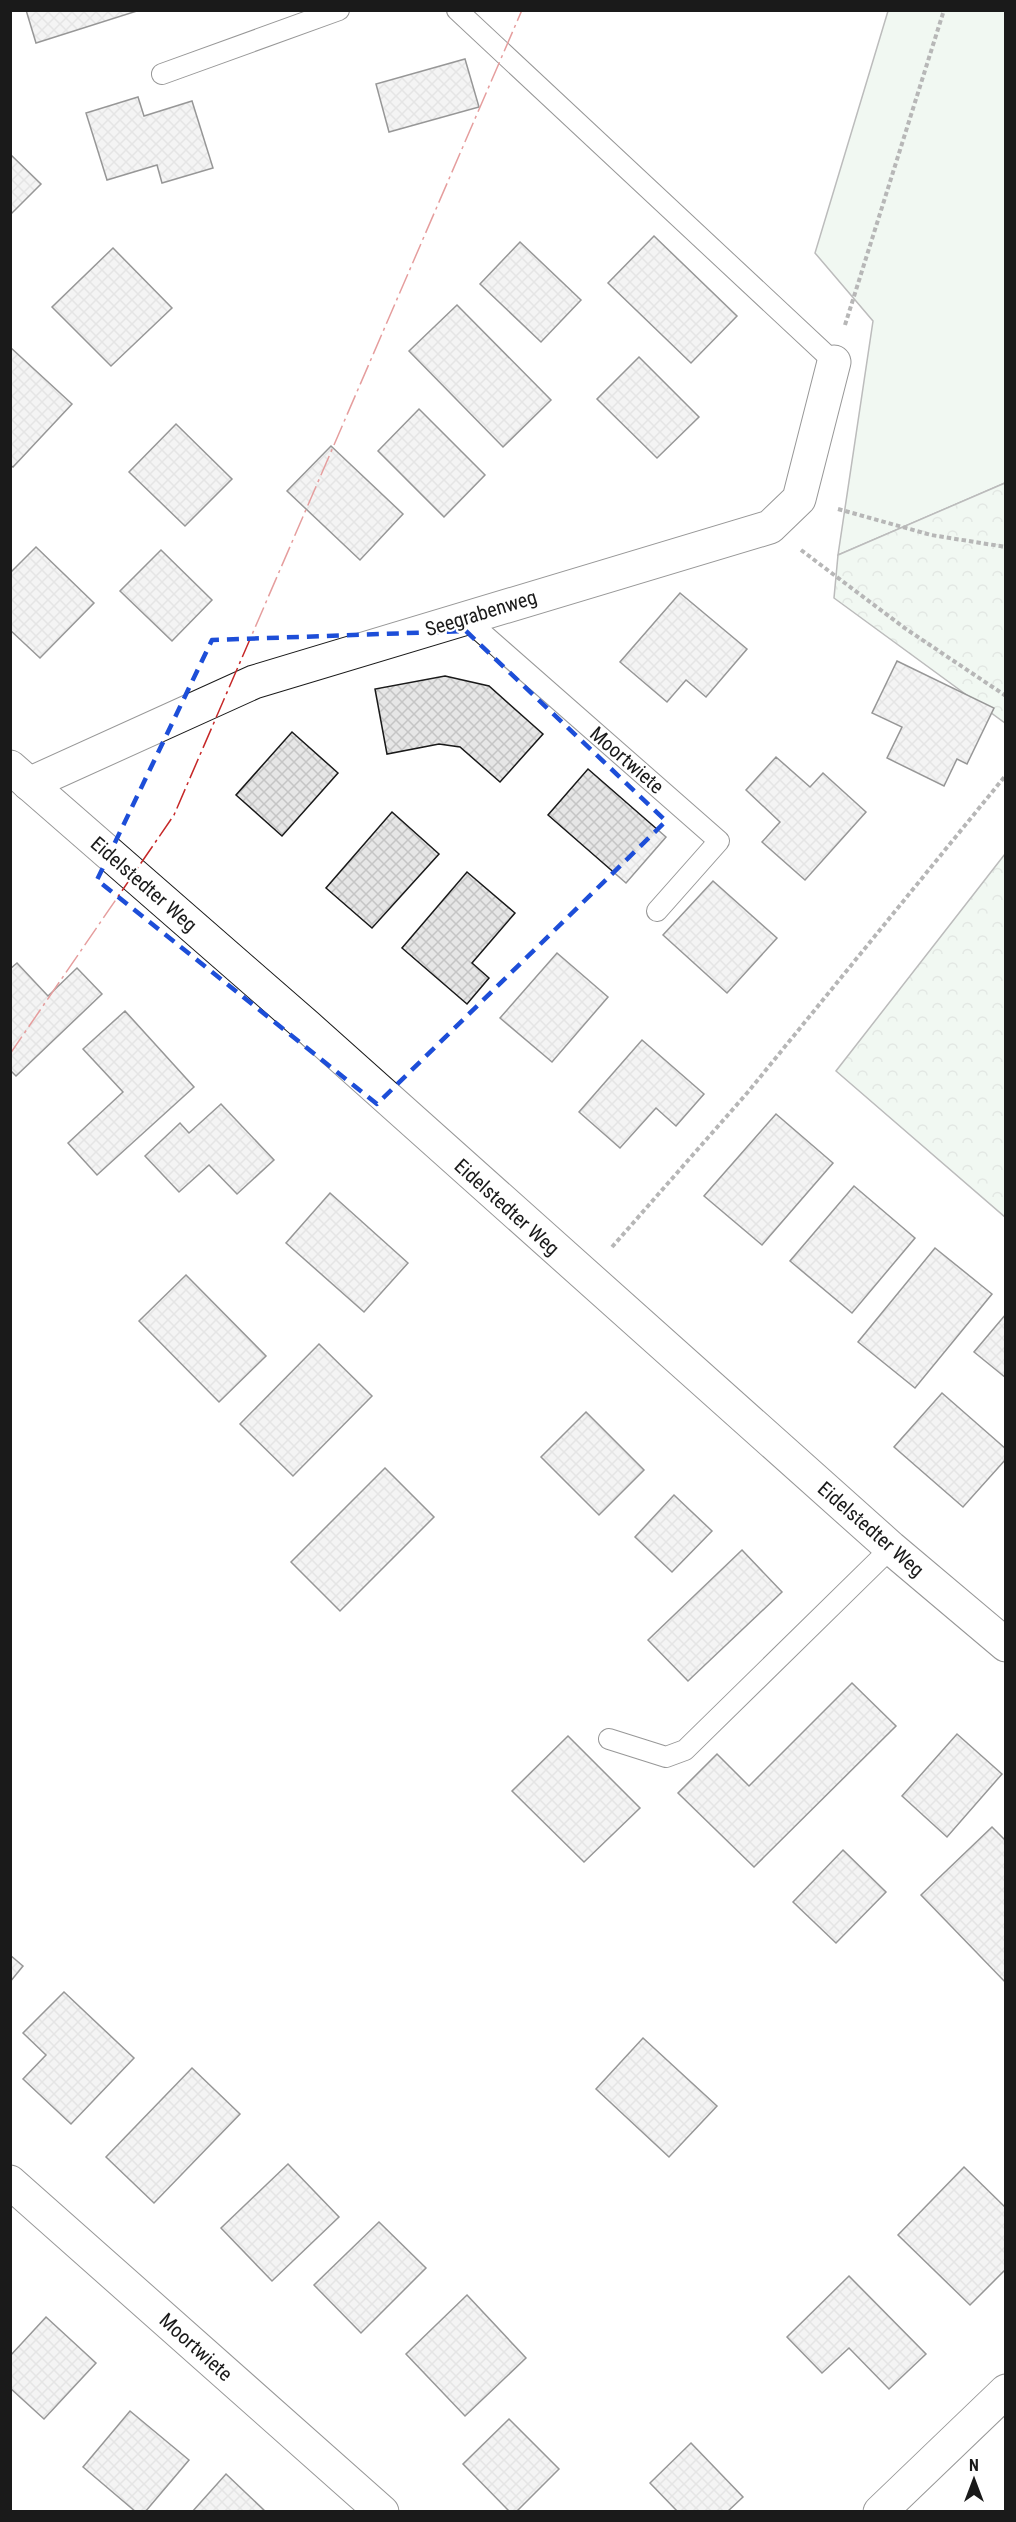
<svg xmlns="http://www.w3.org/2000/svg" width="1016" height="2522" font-family="'Roboto Condensed',sans-serif">
<defs>
<pattern id="forest-crowns" width="20" height="18" patternUnits="userSpaceOnUse" patternTransform="scale(1.5)"><rect width="20" height="18" fill="#e0efe3"/><path d="M2 6a3 3 0 1 1 6 0M12 15a3 3 0 1 1 6 0" fill="none" stroke="#c0ccc2"/></pattern>
<pattern id="building-cross-hatch" width="8" height="8" patternUnits="userSpaceOnUse" patternTransform="scale(1.5)"><rect width="8" height="8" fill="#e6e6e6"/><path d="M0 0l8 8M0 8l8-8" fill="none" stroke="#c5c5c5"/></pattern>
</defs>
<rect width="100%" height="100%" fill="#fff"/>
<!-- grass -->
<path fill="#e0efe3" stroke="#6a6a6a" stroke-width="1.5" d="M 888,11 L 1005,11 L 1005,483 L 838,555 L 873,321 L 815,253 Z"/>
<!-- forest -->
<g fill="url(#forest-crowns)" stroke="#6a6a6a" stroke-width="1.5">
<path d="M 1005,483 L 1005,723 L 834,598 L 838,555 Z"/>
<path d="M 1005,854 L 1005,1217 L 836,1071 Z"/>
</g>
<!-- building -->
<g fill="url(#building-cross-hatch)" stroke="#1a1a1a" stroke-width="1.5">
<path d="M 26,10 L 137,10 L 137,11 L 36,43 Z"/>
<path d="M 465,59 L 479,107 L 389,132 L 376,84 Z"/>
<path d="M 138,97 L 144,116 L 192,101 L 213,168 L 162,183 L 157,165 L 107,180 L 86,113 Z"/>
<path d="M 10,154 L 41,184 L 10,215 Z"/>
<path d="M 654,236 L 737,316 L 691,363 L 608,283 Z"/>
<path d="M 520,242 L 581,300 L 541,342 L 480,284 Z"/>
<path d="M 113,248 L 172,308 L 111,366 L 52,307 Z"/>
<path d="M 457,305 L 551,400 L 503,447 L 409,351 Z"/>
<path d="M 10,347 L 72,404 L 13,467 L 10,465 Z"/>
<path d="M 639,357 L 699,417 L 657,458 L 597,399 Z"/>
<path d="M 419,409 L 485,475 L 444,517 L 378,451 Z"/>
<path d="M 176,424 L 232,479 L 185,526 L 129,472 Z"/>
<path d="M 331,446 L 403,514 L 360,560 L 287,491 Z"/>
<path d="M 36,547 L 94,603 L 40,658 L 10,630 L 10,573 Z"/>
<path d="M 161,550 L 212,600 L 172,641 L 120,591 Z"/>
<path d="M 680,593 L 747,649 L 706,697 L 686,680 L 667,702 L 620,662 Z"/>
<path d="M 897,661 L 994,708 L 967,764 L 957,759 L 944,786 L 887,758 L 902,727 L 872,713 Z"/>
<path d="M 445,676 L 489,686 L 543,734 L 500,782 L 460,747 L 439,744 L 387,754 L 375,689 Z"/>
<path d="M 292,732 L 338,773 L 282,836 L 236,795 Z"/>
<path d="M 776,757 L 810,787 L 823,773 L 866,812 L 805,880 L 762,842 L 780,822 L 746,790 Z"/>
<path d="M 588,769 L 666,837 L 626,883 L 548,815 Z"/>
<path d="M 392,812 L 439,854 L 372,928 L 326,888 Z"/>
<path d="M 467,872 L 515,913 L 472,963 L 489,978 L 467,1004 L 402,948 Z"/>
<path d="M 713,881 L 777,938 L 727,993 L 663,935 Z"/>
<path d="M 557,953 L 608,997 L 552,1062 L 500,1018 Z"/>
<path d="M 17,963 L 48,996 L 77,968 L 102,994 L 16,1076 L 10,1070 L 10,969 Z"/>
<path d="M 125,1011 L 194,1087 L 97,1175 L 68,1143 L 123,1092 L 83,1049 Z"/>
<path d="M 642,1040 L 704,1094 L 676,1126 L 656,1108 L 620,1148 L 579,1112 Z"/>
<path d="M 221,1104 L 274,1160 L 237,1194 L 209,1165 L 179,1192 L 145,1156 L 180,1123 L 189,1133 Z"/>
<path d="M 776,1114 L 833,1163 L 762,1245 L 704,1196 Z"/>
<path d="M 854,1186 L 915,1238 L 852,1313 L 790,1261 Z"/>
<path d="M 330,1193 L 408,1263 L 364,1312 L 286,1243 Z"/>
<path d="M 935,1248 L 992,1294 L 915,1388 L 858,1342 Z"/>
<path d="M 186,1275 L 266,1356 L 219,1402 L 139,1321 Z"/>
<path d="M 1006,1314 L 1006,1378 L 974,1352 Z"/>
<path d="M 319,1344 L 372,1396 L 293,1476 L 240,1424 Z"/>
<path d="M 942,1393 L 1006,1449 L 1006,1459 L 963,1507 L 894,1447 Z"/>
<path d="M 586,1412 L 644,1470 L 599,1515 L 541,1457 Z"/>
<path d="M 385,1468 L 434,1517 L 340,1611 L 291,1562 Z"/>
<path d="M 674,1495 L 712,1531 L 672,1572 L 635,1537 Z"/>
<path d="M 742,1550 L 782,1592 L 688,1681 L 648,1640 Z"/>
<path d="M 852,1683 L 896,1726 L 754,1867 L 678,1793 L 717,1754 L 749,1786 Z"/>
<path d="M 957,1734 L 1002,1774 L 947,1837 L 902,1796 Z"/>
<path d="M 568,1736 L 640,1808 L 584,1862 L 512,1791 Z"/>
<path d="M 992,1827 L 1006,1841 L 1006,1983 L 921,1895 Z"/>
<path d="M 843,1850 L 886,1892 L 836,1943 L 793,1902 Z"/>
<path d="M 10,1955 L 23,1966 L 10,1982 Z"/>
<path d="M 64,1992 L 134,2058 L 71,2124 L 23,2079 L 46,2055 L 23,2033 Z"/>
<path d="M 643,2038 L 717,2106 L 669,2157 L 596,2089 Z"/>
<path d="M 192,2068 L 240,2114 L 154,2203 L 106,2157 Z"/>
<path d="M 288,2164 L 339,2217 L 272,2281 L 221,2228 Z"/>
<path d="M 964,2167 L 1006,2208 L 1006,2269 L 970,2305 L 898,2235 Z"/>
<path d="M 379,2222 L 426,2268 L 361,2333 L 314,2285 Z"/>
<path d="M 849,2276 L 926,2354 L 889,2389 L 849,2348 L 822,2373 L 787,2337 Z"/>
<path d="M 467,2295 L 526,2358 L 465,2416 L 406,2354 Z"/>
<path d="M 46,2317 L 96,2363 L 44,2419 L 10,2388 L 10,2356 Z"/>
<path d="M 130,2411 L 189,2460 L 145,2512 L 136,2512 L 83,2467 Z"/>
<path d="M 509,2419 L 559,2469 L 516,2512 L 510,2512 L 463,2464 Z"/>
<path d="M 691,2443 L 743,2497 L 727,2512 L 678,2512 L 650,2483 Z"/>
<path d="M 226,2474 L 266,2512 L 192,2512 Z"/>
</g>
<g fill="none" stroke-linecap="round" stroke-linejoin="round">
<defs>
<g id="service">
<path d="M 457,10 L 834,362"/>
<path d="M 162,74 L 339,10"/>
<path d="M 465,618 L 719,841 L 657,911"/>
<path d="M 609,1739 L 666,1757 L 685,1750 L 891,1548"/>
</g>
<g id="minor">
<path d="M 10,767 L 308,1027 L 891,1548 L 1006,1645"/>
<path d="M 29,784 L 254,682 L 770,527 L 799,499 L 834,362"/>
<path d="M 10,2182 L 382,2512"/>
<path d="M 880,2512 L 1006,2391"/>
</g>
</defs>
<!-- service casing -->
<use href="#service" stroke="#1a1a1a" stroke-width="22"/>
<!-- minor casing -->
<use href="#minor" stroke="#1a1a1a" stroke-width="35"/>
<!-- path -->
<g stroke="#5f5f5f" stroke-width="4" stroke-dasharray="4.5 3" stroke-linecap="butt">
<path d="M 845,325 L 944,10"/>
<path d="M 838,509 L 931,535 L 1006,547"/>
<path d="M 801,550 L 906,629 L 1006,696"/>
<path d="M 612,1247 L 748,1092 L 1006,775"/>
</g>
<!-- service -->
<use href="#service" stroke="#fff" stroke-width="20"/>
<!-- minor -->
<use href="#minor" stroke="#fff" stroke-width="33"/>
<!-- power -->
<path stroke="#c62828" stroke-width="1.5" stroke-dasharray="21 4.5 3 4.5" stroke-linecap="butt" d="M 10,1054 L 174,815 L 522,10"/>
</g>
<!-- marked area -->
<path d="M0 0H1016V2522H0ZM 466,631 L 666,821 L 377,1104 L 97,880 L 212,640 Z" fill="#fff" fill-opacity=".55" fill-rule="evenodd"/>
<path fill="none" stroke="#1d4ed8" stroke-width="4.5" stroke-dasharray="12 8" stroke-linejoin="round" d="M 466,631 L 666,821 L 377,1104 L 97,880 L 212,640 Z"/>
<g text-anchor="middle" dominant-baseline="central" stroke-width="4.5" stroke-linejoin="round" paint-order="stroke">
<!-- street labels -->
<g font-size="20" fill="#1a1a1a" stroke="#fff">
<text transform="translate(481 613) rotate(-17)">Seegrabenweg</text>
<text transform="translate(627 760) rotate(41)">Moortwiete</text>
<text transform="translate(144 884) rotate(41)">Eidelstedter Weg</text>
<text transform="translate(507 1207) rotate(42)">Eidelstedter Weg</text>
<text transform="translate(871 1529) rotate(41)">Eidelstedter Weg</text>
<text transform="translate(196 2347) rotate(42)">Moortwiete</text>
</g>
</g>
<!-- border -->
<rect width="1016" height="2522" fill="none" stroke="#1a1a1a" stroke-width="24"/>
<!-- north arrow -->
<g transform="translate(974 2480)" stroke="#ffffff" stroke-width="4.5" paint-order="stroke">
<path d="M0-4.5L10 22L0 15L-10 22Z" fill="#1a1a1a"/>
<text y="-9" font-size="16" font-weight="bold" text-anchor="middle" fill="#1a1a1a">N</text>
</g>
</svg>
